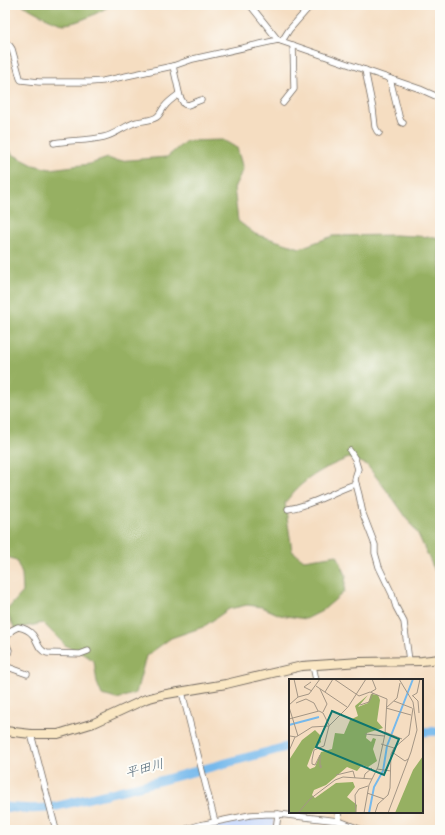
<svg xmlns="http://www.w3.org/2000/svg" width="445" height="835" font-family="Dekko,'Klee One',sans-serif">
<rect width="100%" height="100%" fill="#fdfcf7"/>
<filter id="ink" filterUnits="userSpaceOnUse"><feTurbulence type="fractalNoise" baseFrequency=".025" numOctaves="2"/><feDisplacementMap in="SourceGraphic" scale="8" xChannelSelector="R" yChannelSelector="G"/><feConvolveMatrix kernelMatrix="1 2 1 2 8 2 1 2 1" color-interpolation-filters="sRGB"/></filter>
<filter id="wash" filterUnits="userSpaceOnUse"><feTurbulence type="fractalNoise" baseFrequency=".012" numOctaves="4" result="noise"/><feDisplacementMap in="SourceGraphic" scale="16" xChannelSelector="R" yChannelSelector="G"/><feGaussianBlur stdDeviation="0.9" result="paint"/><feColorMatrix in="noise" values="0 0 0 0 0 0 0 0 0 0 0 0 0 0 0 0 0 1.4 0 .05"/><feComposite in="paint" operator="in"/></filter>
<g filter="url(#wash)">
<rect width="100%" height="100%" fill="#f5ddc1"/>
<!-- built -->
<path fill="#cddbfa" d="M 265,817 L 271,817 L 274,821 L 273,830 L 197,830 L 213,826 Z"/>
<!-- forest -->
<g fill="#96b062" stroke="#606e46">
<path d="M 23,5 L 111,5 C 100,12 77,24 64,24 C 54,23 32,10 23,5 Z"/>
<path d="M 223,140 L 237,148 L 243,169 L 234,188 L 238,221 L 255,234 L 300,248 L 333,236 L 395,235 L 435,237 L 440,239 L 440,577 L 435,571 L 418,534 L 394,500 L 367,465 L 349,458 C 323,468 302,479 285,503 L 292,551 L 304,560 L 337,555 L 346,575 L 344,592 L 322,611 L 306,619 L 280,615 L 262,607 L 247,605 L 229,609 L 203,627 L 171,638 L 146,656 L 136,693 L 117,699 L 102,695 L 97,683 L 94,661 L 81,652 L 66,646 L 43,623 L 15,629 L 6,611 L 23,592 L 22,574 L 16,560 L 5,556 L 5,142 L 12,154 L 33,165 L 50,169 L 90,164 L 108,158 L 116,161 L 167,157 L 186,141 Z"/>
</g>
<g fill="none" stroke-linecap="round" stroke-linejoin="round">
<!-- river -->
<g stroke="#76b9ec" stroke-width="9">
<path d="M 422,732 L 440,731"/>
<path d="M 5,807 C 22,809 37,810 54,807 L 159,781 L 290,746"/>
</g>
</g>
</g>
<g filter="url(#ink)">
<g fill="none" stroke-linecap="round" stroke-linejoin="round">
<defs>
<g id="street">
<path d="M 250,5 L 278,40 L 420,89 L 440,98"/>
<path d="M 282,41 L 289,30 L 311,5"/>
<path d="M 5,42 L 10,46 L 12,49 L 20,78 L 21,80 L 39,82 L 90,82 L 103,81 L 173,66 L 193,59 L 278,40"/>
<path d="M 173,66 L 180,97 L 184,104 L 188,105 L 201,100"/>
<path d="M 365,70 L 373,109 L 375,127 L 377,131 L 379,133"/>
<path d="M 390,79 L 399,116 L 401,122 L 403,123"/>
<path d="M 283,103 L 294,89 L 293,45"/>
<path d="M 54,143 C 71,140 88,141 104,137 C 117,134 125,125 137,122 C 144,120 153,121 158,116 C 161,113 162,109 165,106 C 169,101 175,97 179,94"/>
<path d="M 350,451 L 355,459 L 358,469 L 356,475 L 355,480 L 359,495 L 363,514 L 375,545 L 375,553 L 379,567 L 392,594 L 396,607 L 404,622 L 409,661"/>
<path d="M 288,509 C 302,507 314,502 327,496 C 338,491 345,487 356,484"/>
<path d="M 5,639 L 12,630 L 18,627 C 24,628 29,630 33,635 C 38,642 38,650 47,653 L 80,654 L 88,651"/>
<path d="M 5,641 L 9,650 L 8,654 L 5,655"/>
<path d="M 5,666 L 27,674"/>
<path d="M 313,666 L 316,680"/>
<path d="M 182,692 L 215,822"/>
<path d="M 31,734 L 56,830"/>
<path d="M 338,812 L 339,821"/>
<path d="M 183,830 L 200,825 L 250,815 L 266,814 L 278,814 L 339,821 L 362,830"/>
<path d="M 276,830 L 278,814"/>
</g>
<path id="secondary" d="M 5,731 L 31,734 L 58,734 L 94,723 L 146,699 L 161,695 L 226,684 L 302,666 L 360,662 L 422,661 L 440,659"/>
</defs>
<!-- street casing -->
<use href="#street" stroke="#726960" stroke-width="7"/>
<!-- secondary casing -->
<use href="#secondary" stroke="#726960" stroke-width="10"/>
<!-- street -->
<use href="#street" stroke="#fff" stroke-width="5.5"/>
<!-- secondary -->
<use href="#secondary" stroke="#fae7c3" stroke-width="8"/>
</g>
</g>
<g text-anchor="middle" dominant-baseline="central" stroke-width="4" stroke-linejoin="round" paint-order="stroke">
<!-- water labels -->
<g font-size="13" font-style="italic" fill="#455d6f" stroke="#fdfcf7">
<text transform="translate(145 770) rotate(-15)">平田川</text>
</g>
</g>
<!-- overview -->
<g transform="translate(289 679)">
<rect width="134" height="134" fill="#f5ddc1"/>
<path d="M 82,15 L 89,16 L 91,21 L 88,42 L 94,49 L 78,54 L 77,59 L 82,63 L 84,59 L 87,60 L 84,70 L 88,82 L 79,88 L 73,86 L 68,92 L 58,88 L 37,106 L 25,111 L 23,116 L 26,119 L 47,104 L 64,103 L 66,108 L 58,118 L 68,126 L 67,134 L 0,134 L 0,81 L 13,61 L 26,51 L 31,56 L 32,63 L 24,71 L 18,87 L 21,90 L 26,88 L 32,73 L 43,70 L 46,54 L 55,55 L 61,41 L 69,37 L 66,27 L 79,16 L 69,28 L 79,24 ZM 134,77 L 134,133 L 106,134 L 124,91 Z" fill="#96b062"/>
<path fill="none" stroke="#76b9ec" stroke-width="2" d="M 0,46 L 30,38M 80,134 L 85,108 L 94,92 L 98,67 L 124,0"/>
<path fill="none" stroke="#a49685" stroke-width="1" d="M 5,0 L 9,18M 45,0 L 70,17 L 81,13 L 98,20 L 96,55 L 89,88 L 80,106 L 75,134M 22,3 L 15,8 L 23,12M 27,7 L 58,28M 31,10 L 38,25 L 34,33M 36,13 L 44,0M 82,13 L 87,10 L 83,0M 123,17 L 128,14 L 131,0M 124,17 L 129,22 L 130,34M 105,22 L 123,29M 7,24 L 17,20 L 25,24 L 29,32M 0,26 L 9,18 L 20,15 L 31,0M 71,26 L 80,23 L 84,14M 0,28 L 9,57M 97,29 L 108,19 L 111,4M 97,29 L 122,36M 0,40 L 30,32 L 34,34 L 40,46M 96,53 L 113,60M 76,55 L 95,57M 1,57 L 7,58 L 23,48 L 40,47 L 59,28 L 77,0M 92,65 L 105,69M 0,72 L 6,58M 103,73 L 116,82 L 119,80M 23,81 L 25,71 L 35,67 L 40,47M 23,81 L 23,85 L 26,86 L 31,76 L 31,88 L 32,89 L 32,86M 88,90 L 102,92M 47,96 L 64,92 L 66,99M 75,99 L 76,95 L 83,89M 78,114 L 95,120M 9,134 L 21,120 L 46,101 L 54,98 L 83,100M 67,134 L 66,116 L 70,110 L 79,107M 86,134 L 89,125 L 99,116 L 101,109 L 102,75 L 105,69 L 120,56 L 124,29M 99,134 L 122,73 L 128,51 L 124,23 L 110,0"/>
<path fill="#0f766e" fill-opacity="0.15" stroke="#0f766e" stroke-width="2" d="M 43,32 L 110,60 L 95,96 L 27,68 Z"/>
<rect width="134" height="134" fill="none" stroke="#2b2b2b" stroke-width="2"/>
</g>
<!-- margin -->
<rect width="445" height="835" fill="none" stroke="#fdfcf7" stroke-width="20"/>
</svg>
